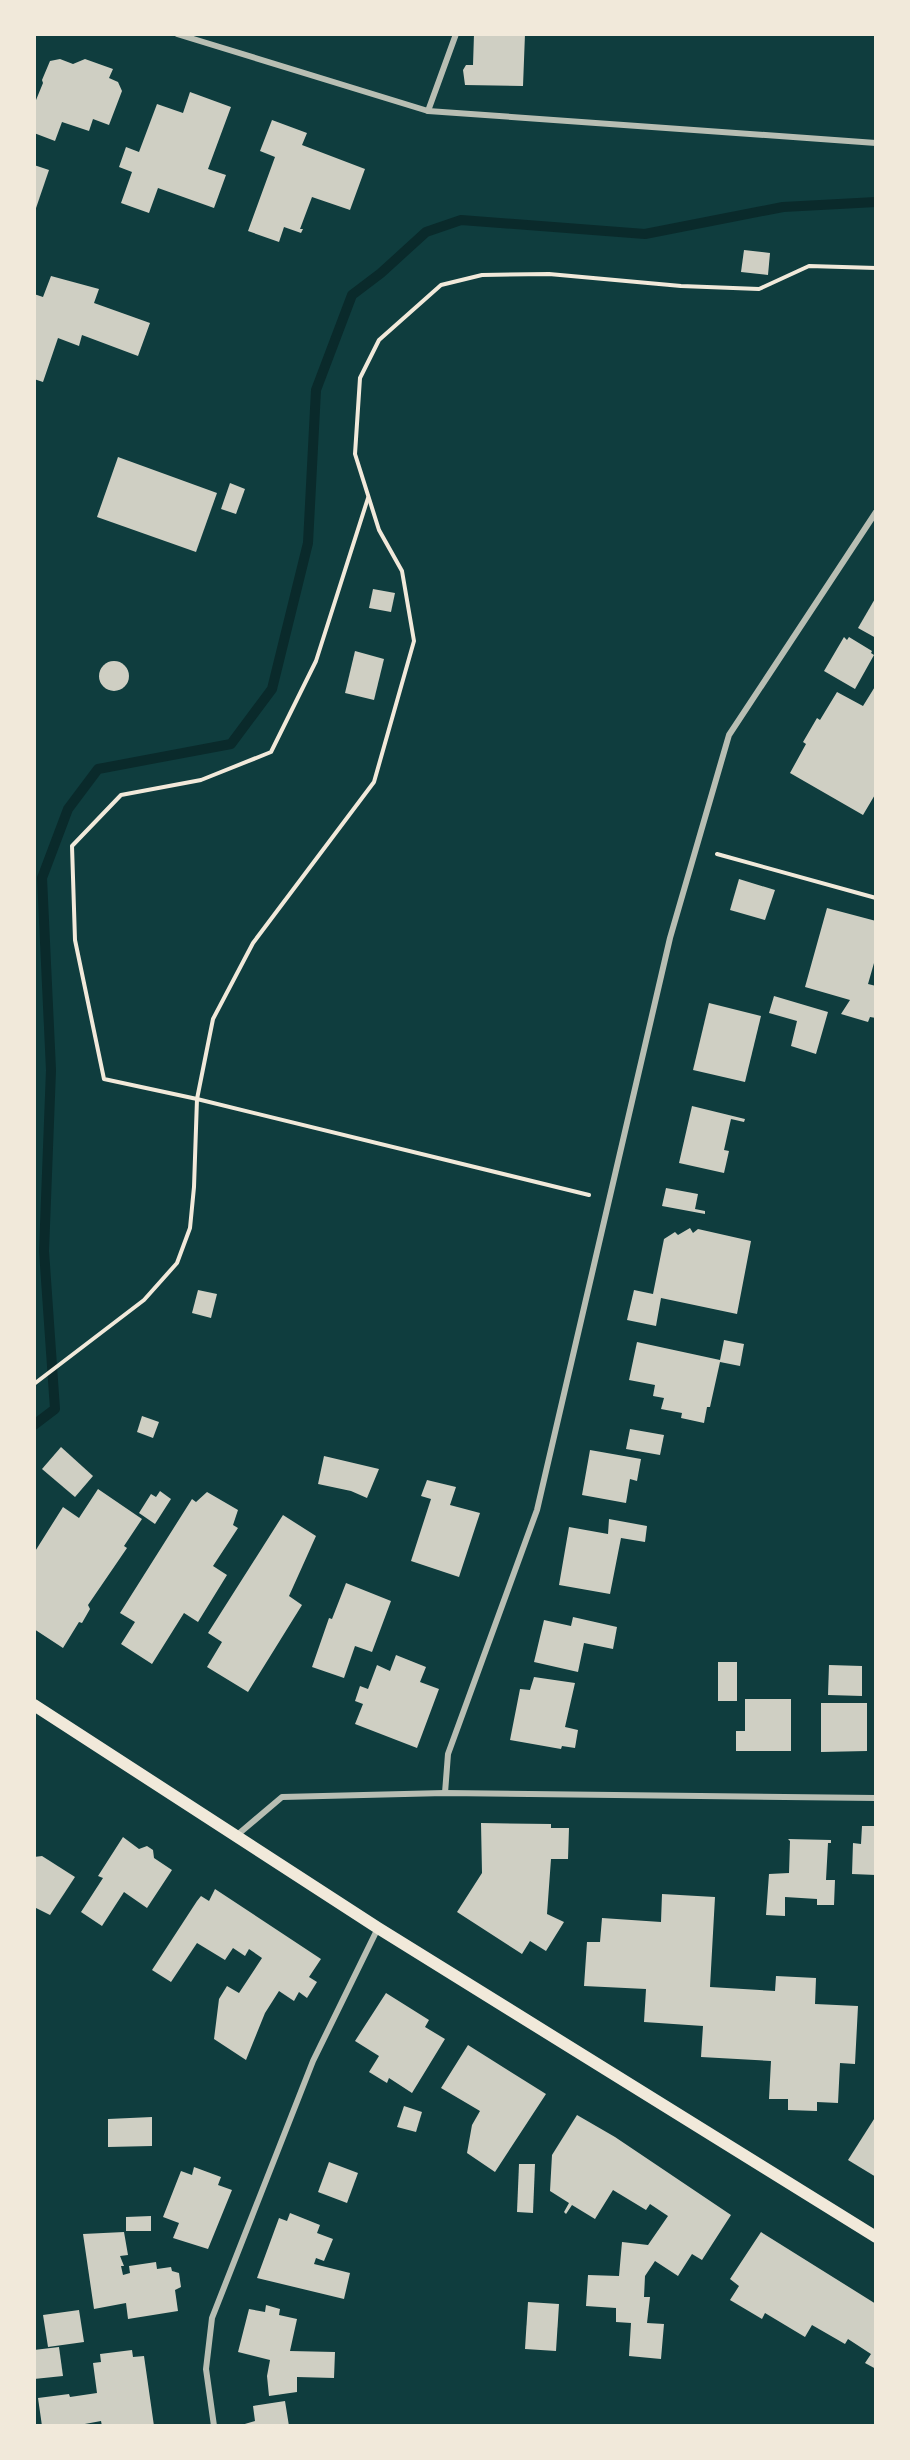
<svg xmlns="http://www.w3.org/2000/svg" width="910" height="2460" font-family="'PT Sans',sans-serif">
<rect width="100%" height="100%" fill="#0f3d3e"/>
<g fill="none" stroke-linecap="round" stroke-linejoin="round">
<!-- stream -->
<path stroke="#0a2a2b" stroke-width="10" d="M 34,1425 L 55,1409 L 44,1251 L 51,1070 L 42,878 L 68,809 L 98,769 L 231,744 L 272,689 L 308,543 L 316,390 L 352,295 L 381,273 L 426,232 L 461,220 L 645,234 L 783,207 L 876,202"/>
</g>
<!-- building -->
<g fill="#cfcfc3">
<path d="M 474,34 L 525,34 L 523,86 L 465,85 L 463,70 L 466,65 L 473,65 Z"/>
<path d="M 60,59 L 73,64 L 85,59 L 113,69 L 109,78 L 118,82 L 122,91 L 109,125 L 93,119 L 89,131 L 62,122 L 55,141 L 34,133 L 34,105 L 43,83 L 42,80 L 50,61 Z"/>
<path d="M 190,92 L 231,107 L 208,169 L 226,175 L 214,208 L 158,188 L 149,213 L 121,203 L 132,172 L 119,167 L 126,147 L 139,152 L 157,104 L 183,113 Z"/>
<path d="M 272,120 L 307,133 L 302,145 L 365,169 L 350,210 L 312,197 L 300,229 L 303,229 L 301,233 L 284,227 L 279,242 L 248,231 L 275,157 L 260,151 Z"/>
<path d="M 34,165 L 49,170 L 35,211 L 34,211 Z"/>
<path d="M 744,250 L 770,253 L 768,275 L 741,272 Z"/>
<path d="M 51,276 L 99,289 L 94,303 L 150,323 L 138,356 L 82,335 L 79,346 L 58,338 L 43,382 L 34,379 L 34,294 L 43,297 Z"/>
<path d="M 118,457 L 217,493 L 196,552 L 97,517 Z"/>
<path d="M 230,483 L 245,489 L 236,514 L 221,509 Z"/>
<path d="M 373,589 L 395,593 L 391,612 L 369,608 Z"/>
<path d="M 876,597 L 876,638 L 858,628 Z"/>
<path d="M 844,637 L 847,640 L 849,637 L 872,651 L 871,653 L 874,655 L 855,689 L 824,671 Z"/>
<path d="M 355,651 L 384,659 L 374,700 L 345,693 Z"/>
<circle cx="114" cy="676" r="15"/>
<path d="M 876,685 L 876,793 L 863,815 L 790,773 L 806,744 L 803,742 L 817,718 L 820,720 L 837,692 L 863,706 Z"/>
<path d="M 739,879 L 775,890 L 765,920 L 730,910 Z"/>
<path d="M 827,908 L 876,921 L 876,956 L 868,984 L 876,986 L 876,1018 L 870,1017 L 868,1022 L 841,1014 L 850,1000 L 805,987 Z"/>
<path d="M 774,996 L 828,1012 L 816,1054 L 791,1046 L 797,1021 L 769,1013 Z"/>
<path d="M 709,1003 L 761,1016 L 745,1082 L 693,1070 Z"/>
<path d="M 692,1106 L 745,1119 L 744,1122 L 731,1119 L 724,1150 L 729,1151 L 724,1173 L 679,1163 Z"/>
<path d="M 666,1188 L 698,1194 L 695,1209 L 705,1211 L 705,1214 L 662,1206 Z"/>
<path d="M 690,1228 L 693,1233 L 698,1229 L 751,1241 L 737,1314 L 661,1298 L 656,1326 L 627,1320 L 634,1290 L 653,1294 L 664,1239 L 675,1232 L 678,1235 Z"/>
<path d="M 198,1290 L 217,1294 L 211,1318 L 192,1313 Z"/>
<path d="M 724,1340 L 744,1344 L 740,1366 L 720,1362 L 710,1407 L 707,1407 L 704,1423 L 681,1418 L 682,1413 L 661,1409 L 664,1398 L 653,1396 L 655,1385 L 629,1380 L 637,1342 L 720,1360 Z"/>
<path d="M 142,1416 L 159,1422 L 153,1438 L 137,1432 Z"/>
<path d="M 630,1429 L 664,1435 L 660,1455 L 626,1449 Z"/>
<path d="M 61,1447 L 93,1476 L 75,1497 L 42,1469 Z"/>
<path d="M 590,1450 L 641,1459 L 637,1481 L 630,1479 L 626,1503 L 582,1495 Z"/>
<path d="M 324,1456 L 379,1469 L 367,1498 L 351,1491 L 318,1484 Z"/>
<path d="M 427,1480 L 456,1487 L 450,1505 L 480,1513 L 459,1577 L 411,1561 L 431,1499 L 421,1496 Z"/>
<path d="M 98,1489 L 142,1519 L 124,1546 L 127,1548 L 88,1605 L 90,1609 L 82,1623 L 79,1622 L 63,1648 L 34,1629 L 34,1553 L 63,1507 L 79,1518 Z"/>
<path d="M 160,1491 L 171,1499 L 155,1524 L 139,1513 L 151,1494 L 156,1497 Z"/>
<path d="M 207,1492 L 238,1510 L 233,1525 L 238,1528 L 213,1566 L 227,1575 L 198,1622 L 184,1613 L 152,1664 L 121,1644 L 135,1622 L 120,1613 L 192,1499 L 196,1502 Z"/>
<path d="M 283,1515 L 316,1536 L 289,1596 L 302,1605 L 248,1692 L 207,1667 L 222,1642 L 208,1633 Z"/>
<path d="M 609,1519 L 647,1526 L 645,1542 L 621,1538 L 610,1594 L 559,1585 L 569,1527 L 608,1534 Z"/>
<path d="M 346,1583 L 391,1601 L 372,1652 L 355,1646 L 344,1678 L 312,1667 L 329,1618 L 332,1619 Z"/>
<path d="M 573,1617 L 617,1627 L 613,1649 L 584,1643 L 578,1672 L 534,1662 L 544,1620 L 571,1626 Z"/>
<path d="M 396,1655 L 426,1667 L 420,1682 L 439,1689 L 417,1748 L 355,1724 L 363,1704 L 355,1701 L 360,1686 L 368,1689 L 377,1665 L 390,1671 Z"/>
<rect x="718" y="1662" width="19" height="39"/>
<path d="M 829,1665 L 862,1666 L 862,1696 L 828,1695 Z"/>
<path d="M 534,1677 L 575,1683 L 565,1727 L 578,1730 L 575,1748 L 562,1746 L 561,1749 L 510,1740 L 520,1689 L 530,1690 Z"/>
<path d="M 745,1699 L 791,1699 L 791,1751 L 736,1751 L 736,1731 L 745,1731 Z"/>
<path d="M 821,1703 L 867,1703 L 867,1751 L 821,1752 Z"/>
<path d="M 481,1823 L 551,1824 L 551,1828 L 569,1828 L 568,1859 L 551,1859 L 547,1914 L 564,1922 L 546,1951 L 530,1941 L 522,1954 L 457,1912 L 482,1873 Z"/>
<path d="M 862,1826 L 876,1826 L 876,1875 L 852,1874 L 853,1843 L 861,1844 Z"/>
<path d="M 123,1837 L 139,1849 L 147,1846 L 153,1850 L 154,1858 L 172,1870 L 147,1908 L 124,1892 L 102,1926 L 81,1912 L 103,1878 L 98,1876 Z"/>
<path d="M 788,1839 L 831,1840 L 831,1843 L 828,1843 L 826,1880 L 835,1880 L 834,1905 L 817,1905 L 817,1899 L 785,1897 L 785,1916 L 766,1915 L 769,1874 L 789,1873 L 790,1841 Z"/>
<path d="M 42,1856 L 75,1877 L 50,1915 L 34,1907 L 34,1857 Z"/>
<path d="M 215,1889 L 321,1959 L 309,1977 L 317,1982 L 307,1998 L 299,1992 L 294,2001 L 279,1991 L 265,2013 L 246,2060 L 214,2039 L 219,1999 L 227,1986 L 239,1993 L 262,1958 L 249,1949 L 245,1956 L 233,1948 L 225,1960 L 197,1943 L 171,1982 L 152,1970 L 197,1901 L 201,1896 L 209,1901 Z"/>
<path d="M 662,1894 L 715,1897 L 710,1987 L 775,1991 L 776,1976 L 816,1978 L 815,2004 L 858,2006 L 855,2064 L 840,2063 L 838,2103 L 817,2102 L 817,2111 L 788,2110 L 788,2099 L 769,2099 L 771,2061 L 701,2057 L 703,2026 L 644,2022 L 646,1989 L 584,1986 L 587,1942 L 600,1942 L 602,1918 L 661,1922 Z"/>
<path d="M 386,1993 L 429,2020 L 425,2027 L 445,2039 L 412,2093 L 389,2078 L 387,2083 L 369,2072 L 379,2056 L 355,2041 Z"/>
<path d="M 468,2045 L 546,2094 L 495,2172 L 467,2153 L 472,2125 L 480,2111 L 441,2088 Z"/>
<path d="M 404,2106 L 422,2112 L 416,2132 L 397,2127 Z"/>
<path d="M 577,2115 L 615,2137 L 731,2215 L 702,2260 L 692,2254 L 678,2276 L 655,2261 L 645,2276 L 644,2297 L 650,2297 L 647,2323 L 664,2324 L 661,2359 L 629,2356 L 631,2323 L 616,2322 L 616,2308 L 586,2306 L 588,2275 L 619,2276 L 622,2242 L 648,2245 L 668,2216 L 650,2204 L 646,2210 L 613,2190 L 595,2219 L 572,2205 L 566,2214 L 564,2212 L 569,2203 L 550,2191 L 552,2155 Z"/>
<path d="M 876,2116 L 876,2177 L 848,2160 Z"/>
<path d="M 152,2117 L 152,2146 L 108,2147 L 108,2119 Z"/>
<path d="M 329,2162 L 358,2173 L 347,2203 L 318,2192 Z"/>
<path d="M 519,2164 L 535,2164 L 533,2213 L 517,2212 Z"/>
<path d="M 194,2167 L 221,2177 L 218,2185 L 232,2190 L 208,2249 L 173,2238 L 179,2223 L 163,2217 L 181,2171 L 192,2175 Z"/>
<path d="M 290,2213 L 320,2225 L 317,2233 L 333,2239 L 324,2261 L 316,2258 L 314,2264 L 350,2273 L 344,2299 L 257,2278 L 279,2218 L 287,2221 Z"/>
<path d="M 151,2216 L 151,2231 L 126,2231 L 126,2217 Z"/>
<path d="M 124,2232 L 128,2255 L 120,2256 L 124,2266 L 121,2266 L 123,2275 L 130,2273 L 129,2266 L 156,2262 L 157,2269 L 171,2267 L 172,2271 L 179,2273 L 181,2287 L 175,2290 L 178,2311 L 128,2319 L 126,2303 L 94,2309 L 83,2234 Z"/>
<path d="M 761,2232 L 876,2304 L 876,2369 L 865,2363 L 871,2354 L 848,2339 L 845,2344 L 812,2325 L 805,2337 L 765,2313 L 762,2319 L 730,2300 L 739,2286 L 730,2279 Z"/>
<path d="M 528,2302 L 559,2304 L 556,2351 L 525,2349 Z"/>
<path d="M 266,2305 L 280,2309 L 279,2315 L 297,2319 L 290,2351 L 335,2352 L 334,2378 L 297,2377 L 297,2392 L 269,2396 L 267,2376 L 270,2360 L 238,2352 L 249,2309 L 265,2312 Z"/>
<path d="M 79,2310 L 84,2342 L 48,2347 L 43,2315 Z"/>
<path d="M 59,2347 L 63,2376 L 34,2379 L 34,2350 Z"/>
<path d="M 132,2350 L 133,2357 L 144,2356 L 154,2426 L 102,2426 L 101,2421 L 74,2426 L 42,2426 L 38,2398 L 69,2394 L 70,2397 L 97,2393 L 93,2363 L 101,2362 L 100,2354 Z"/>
<path d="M 285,2401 L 289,2426 L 238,2426 L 255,2421 L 253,2406 Z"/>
</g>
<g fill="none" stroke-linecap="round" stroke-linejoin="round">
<!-- path -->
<g stroke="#f1e9da" stroke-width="4">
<path d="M 368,498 L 316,661 L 271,752 L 201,780 L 121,795 L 72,846 L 75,940 L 104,1079 L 197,1099 L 589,1195"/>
<path d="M 717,854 L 876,898"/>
<path d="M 34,1384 L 144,1300 L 177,1263 L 190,1228 L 194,1187 L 197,1099 L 213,1019 L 253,943 L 374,782 L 414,641 L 402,571 L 379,530 L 355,454 L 360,378 L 379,340 L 441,285 L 482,275 L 549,274 L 681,286 L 759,289 L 809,266 L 876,268"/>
</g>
<!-- minor -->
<g stroke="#b8beb3" stroke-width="6">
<path d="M 177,34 L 428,111 L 876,143"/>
<path d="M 428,111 L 456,34"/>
<path d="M 445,1793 L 448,1754 L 537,1510 L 670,938 L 729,735 L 876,512"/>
<path d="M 236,1836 L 282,1797 L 445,1793 L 876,1798"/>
<path d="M 214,2426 L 206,2369 L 212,2318 L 313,2061 L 378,1928"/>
</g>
<!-- secondary -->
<path stroke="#f1e9da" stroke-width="12" d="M 34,1705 L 378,1928 L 876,2237"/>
</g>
<!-- border -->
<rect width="910" height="2460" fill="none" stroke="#f1e9da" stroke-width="72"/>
</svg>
